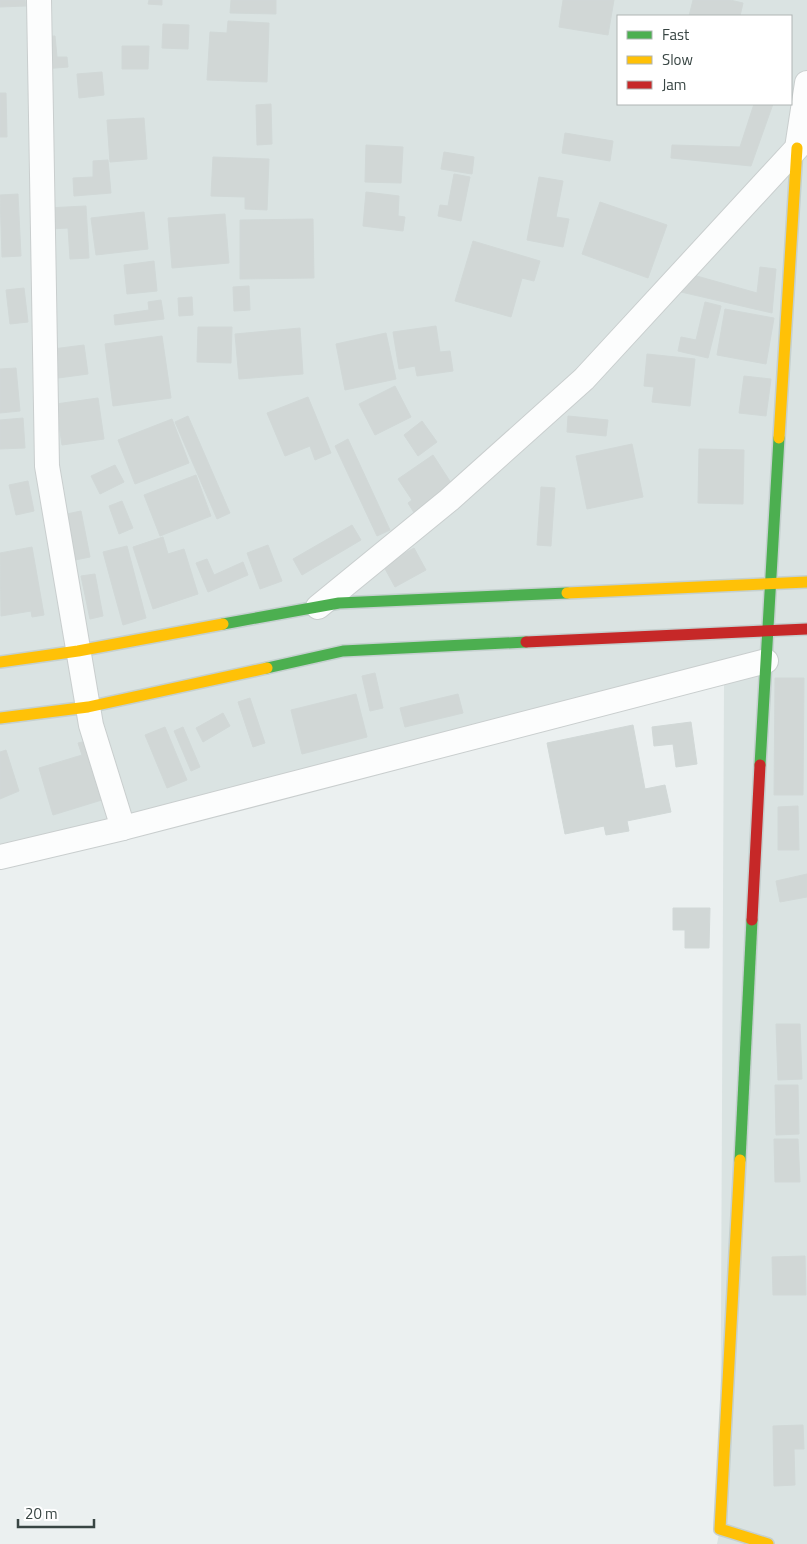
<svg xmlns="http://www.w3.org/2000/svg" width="807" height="1544" font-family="'Titillium Web',sans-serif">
<rect width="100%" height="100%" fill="#ebf0f0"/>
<!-- residential -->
<path fill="#dae3e2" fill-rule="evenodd" d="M 0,0 L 807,0 L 807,1544 L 717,1544 L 720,1529 L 724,685 L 0,864 ZM 618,16 L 791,16 L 791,104 L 618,104 Z"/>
<!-- building -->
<g fill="#d1d7d6" stroke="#d1d8d7">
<path d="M 0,0 L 25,0 L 26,6 L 0,7 Z"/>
<path d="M 149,0 L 162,0 L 162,5 L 148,4 Z"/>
<path d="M 231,0 L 276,0 L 276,14 L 230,13 Z"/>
<path d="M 563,0 L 614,0 L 608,35 L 559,27 Z"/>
<path d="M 693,0 L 730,0 L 743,3 L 740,16 L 689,16 Z"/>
<path d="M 228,21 L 269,23 L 267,82 L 207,80 L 210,32 L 227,33 Z"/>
<path d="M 163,24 L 189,25 L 188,49 L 162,48 Z"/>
<path d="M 55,36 L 57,57 L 67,57 L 68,67 L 43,69 L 40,37 Z"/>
<path d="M 122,46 L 149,46 L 148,69 L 122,69 Z"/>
<path d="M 102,72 L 104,95 L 79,98 L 77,74 Z"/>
<path d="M 0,93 L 6,93 L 7,137 L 0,137 Z"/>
<path d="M 271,104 L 272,144 L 257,145 L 256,105 Z"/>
<path d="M 754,104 L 773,104 L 751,166 L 671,158 L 672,145 L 740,147 Z"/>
<path d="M 144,118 L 147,159 L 110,162 L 107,120 Z"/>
<path d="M 565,133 L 613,141 L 610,161 L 562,153 Z"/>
<path d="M 366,145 L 403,147 L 401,183 L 365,182 Z"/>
<path d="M 444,152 L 474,157 L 472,174 L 441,169 Z"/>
<path d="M 213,157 L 269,159 L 267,210 L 245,209 L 245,197 L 211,196 Z"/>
<path d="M 108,160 L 111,193 L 74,196 L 73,178 L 93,177 L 93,161 Z"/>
<path d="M 454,174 L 470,177 L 461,221 L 438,216 L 440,205 L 448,206 Z"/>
<path d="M 539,177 L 563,181 L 556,217 L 569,219 L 563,247 L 527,240 Z"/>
<path d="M 366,192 L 399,196 L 398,216 L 405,217 L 403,231 L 363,226 Z"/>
<path d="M 18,194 L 21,256 L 2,257 L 0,195 Z"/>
<path d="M 600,202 L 667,225 L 648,278 L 582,254 Z"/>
<path d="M 86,206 L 89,258 L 70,259 L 68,228 L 48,229 L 47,208 Z"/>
<path d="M 144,212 L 148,249 L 96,255 L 91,218 Z"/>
<path d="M 225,214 L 229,263 L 172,268 L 168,218 Z"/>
<path d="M 313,219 L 314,278 L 240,279 L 240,220 Z"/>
<path d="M 473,241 L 540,261 L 534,281 L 522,278 L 511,317 L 455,301 Z"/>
<path d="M 154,261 L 157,291 L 127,294 L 124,265 Z"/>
<path d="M 760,267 L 776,269 L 772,313 L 681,292 L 686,273 L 757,293 Z"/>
<path d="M 249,286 L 250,310 L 234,311 L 233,287 Z"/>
<path d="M 24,288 L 28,322 L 10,324 L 6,290 Z"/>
<path d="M 192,297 L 193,315 L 179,316 L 178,298 Z"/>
<path d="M 161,300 L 164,319 L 115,325 L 114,315 L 149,310 L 148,302 Z"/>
<path d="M 705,302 L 721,306 L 708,358 L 678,351 L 681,337 L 696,340 Z"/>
<path d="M 725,309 L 774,318 L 766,364 L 717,355 Z"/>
<path d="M 436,326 L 440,352 L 450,351 L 453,371 L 417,376 L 415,366 L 399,369 L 393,332 Z"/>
<path d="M 198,327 L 232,327 L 231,363 L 197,362 Z"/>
<path d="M 300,328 L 303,374 L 239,379 L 235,334 Z"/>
<path d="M 386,333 L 396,379 L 345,390 L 336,344 Z"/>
<path d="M 162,336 L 171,398 L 113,406 L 105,344 Z"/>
<path d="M 84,345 L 88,374 L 58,378 L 53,349 Z"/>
<path d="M 647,354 L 695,359 L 690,406 L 652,402 L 654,387 L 644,386 Z"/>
<path d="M 16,368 L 20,411 L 0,413 L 0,369 Z"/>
<path d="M 744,376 L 771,379 L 766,416 L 739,413 Z"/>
<path d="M 395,386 L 411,417 L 375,435 L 359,404 Z"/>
<path d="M 308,397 L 331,453 L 315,460 L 310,446 L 285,456 L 267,413 Z"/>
<path d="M 98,398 L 104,439 L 62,445 L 56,404 Z"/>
<path d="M 188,416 L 230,513 L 217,519 L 175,422 Z"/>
<path d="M 568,416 L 608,420 L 606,436 L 567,432 Z"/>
<path d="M 23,418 L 25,448 L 0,449 L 0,420 Z"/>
<path d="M 172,419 L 189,463 L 135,484 L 118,440 Z"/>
<path d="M 422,421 L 437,442 L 418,456 L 404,435 Z"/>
<path d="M 348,439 L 390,530 L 377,536 L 335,446 Z"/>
<path d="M 632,444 L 643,497 L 587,509 L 576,456 Z"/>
<path d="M 699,449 L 744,450 L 743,504 L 698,503 Z"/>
<path d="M 433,455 L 455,489 L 416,516 L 408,503 L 412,500 L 398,479 Z"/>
<path d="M 115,465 L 124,482 L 100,494 L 91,476 Z"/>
<path d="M 196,475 L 211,516 L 160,536 L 144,495 Z"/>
<path d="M 28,481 L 34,511 L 16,515 L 9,485 Z"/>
<path d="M 541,487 L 555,488 L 551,546 L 537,545 Z"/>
<path d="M 122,501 L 133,528 L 119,534 L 109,506 Z"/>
<path d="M 81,511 L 90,557 L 70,561 L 62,515 Z"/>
<path d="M 352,525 L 361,540 L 302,575 L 293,559 Z"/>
<path d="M 163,537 L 168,554 L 184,549 L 198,594 L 153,609 L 133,547 Z"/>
<path d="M 268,545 L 282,581 L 260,589 L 247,553 Z"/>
<path d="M 127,546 L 146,618 L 123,625 L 103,552 Z"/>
<path d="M 32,547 L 44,615 L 32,617 L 31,611 L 1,616 L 0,553 Z"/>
<path d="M 414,548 L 426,570 L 395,587 L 383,565 Z"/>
<path d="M 207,559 L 214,575 L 243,562 L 248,575 L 208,592 L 196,563 Z"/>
<path d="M 95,574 L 103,616 L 90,619 L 81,576 Z"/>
<path d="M 375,673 L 383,708 L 370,711 L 362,676 Z"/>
<path d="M 775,678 L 804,678 L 803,795 L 774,795 Z"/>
<path d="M 356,694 L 367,737 L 302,754 L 291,710 Z"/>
<path d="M 458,694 L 463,713 L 405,727 L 400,708 Z"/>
<path d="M 250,698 L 265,743 L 253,747 L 238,702 Z"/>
<path d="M 223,713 L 230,726 L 203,742 L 196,728 Z"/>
<path d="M 691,722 L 697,764 L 676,767 L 673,744 L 654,746 L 652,727 Z"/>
<path d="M 633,725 L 645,789 L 665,785 L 671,812 L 627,821 L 629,831 L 606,835 L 604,826 L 565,834 L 547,743 Z"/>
<path d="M 165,727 L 187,780 L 167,788 L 145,735 Z"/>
<path d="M 183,727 L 200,767 L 191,771 L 174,731 Z"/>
<path d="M 87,741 L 105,799 L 53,815 L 39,768 L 82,755 L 78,743 Z"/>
<path d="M 6,750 L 19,791 L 0,799 L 0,752 Z"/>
<path d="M 798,806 L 799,850 L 778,850 L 778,807 Z"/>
<path d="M 807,874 L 807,897 L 780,902 L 776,881 Z"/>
<path d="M 673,908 L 710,908 L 709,948 L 685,948 L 685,930 L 673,930 Z"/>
<path d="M 776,1024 L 800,1024 L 802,1079 L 778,1080 Z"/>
<path d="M 775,1085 L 798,1085 L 799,1134 L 776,1135 Z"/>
<path d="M 774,1139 L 798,1139 L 800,1182 L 775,1182 Z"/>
<path d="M 805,1256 L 806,1295 L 773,1295 L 772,1257 Z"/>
<path d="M 803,1425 L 804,1449 L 794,1449 L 795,1485 L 774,1486 L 773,1426 Z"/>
</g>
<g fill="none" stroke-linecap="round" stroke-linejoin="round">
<defs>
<g id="street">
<path d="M 39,0 L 47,466 L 91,725 L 123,828"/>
<path d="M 318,607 L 449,500 L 584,379 L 797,148 L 807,83"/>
<path d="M 0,857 L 123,828 L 766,661"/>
</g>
<g id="fast">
<path d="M 223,624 L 339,603 L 567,593"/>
<path d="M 267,668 L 343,651 L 526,642"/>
<path d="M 760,765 L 779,438"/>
<path d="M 740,1160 L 752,920"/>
</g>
<g id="slow">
<path d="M 779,438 L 797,148"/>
<path d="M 567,593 L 807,582"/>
<path d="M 0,662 L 78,651 L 223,624"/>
<path d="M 0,718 L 88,707 L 267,668"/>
<path d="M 740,1160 L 720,1529 L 768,1544"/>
</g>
<g id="jam">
<path d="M 526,642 L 807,629"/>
<path d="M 752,920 L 760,765"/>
</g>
</defs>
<!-- street casing -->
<use href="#street" stroke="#c9cece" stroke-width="26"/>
<!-- fast casing -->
<use href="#fast" stroke="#c5d0cf" stroke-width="14"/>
<!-- slow casing -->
<use href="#slow" stroke="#c5d0cf" stroke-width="14"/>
<!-- jam casing -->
<use href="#jam" stroke="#c5d0cf" stroke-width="14"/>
<!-- street -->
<use href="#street" stroke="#fcfdfd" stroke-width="24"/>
<!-- fast -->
<use href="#fast" stroke="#4caf50" stroke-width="11"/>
<!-- slow -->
<use href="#slow" stroke="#ffc107" stroke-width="11"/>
<!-- jam -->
<use href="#jam" stroke="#c62828" stroke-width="11"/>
</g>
<!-- legend -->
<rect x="617" y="15" width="175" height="90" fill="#ffffff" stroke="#afb5b4"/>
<rect x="627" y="31" width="25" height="8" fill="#4caf50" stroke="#afb5b4"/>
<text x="662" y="40" font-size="15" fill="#384543">Fast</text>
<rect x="627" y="56" width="25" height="8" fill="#ffc107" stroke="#afb5b4"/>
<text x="662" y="65" font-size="15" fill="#384543">Slow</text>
<rect x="627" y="81" width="25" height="8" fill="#c62828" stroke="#afb5b4"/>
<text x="662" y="90" font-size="15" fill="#384543">Jam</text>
<!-- scale -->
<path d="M18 1519v8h76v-8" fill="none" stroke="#384543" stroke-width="2.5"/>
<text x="25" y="1519" font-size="15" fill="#384543" stroke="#ffffff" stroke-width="4" paint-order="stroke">20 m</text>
</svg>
